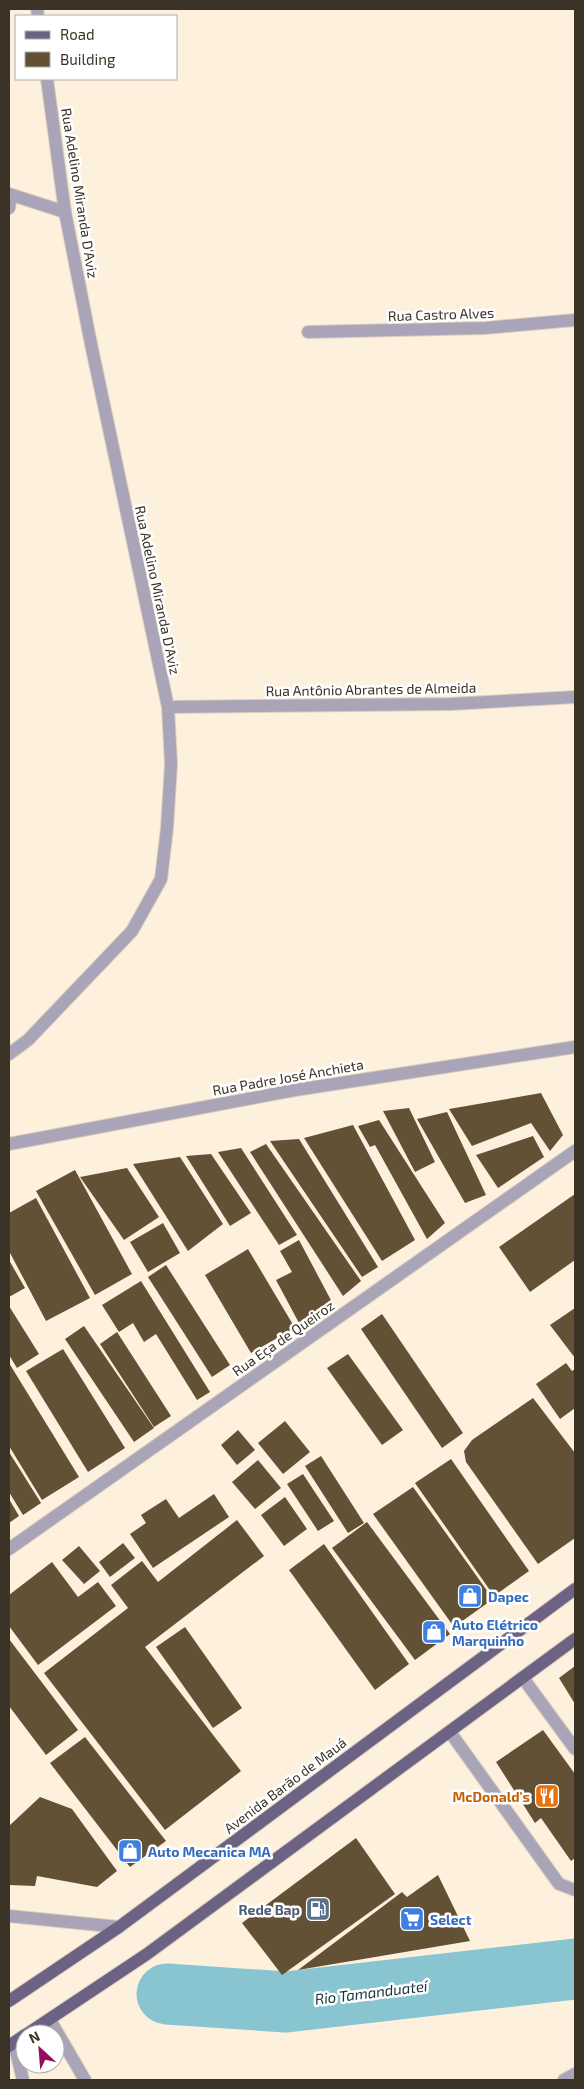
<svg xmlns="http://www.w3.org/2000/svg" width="584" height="2089" font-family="'Exo 2',sans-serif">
<rect width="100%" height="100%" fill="#fdf1de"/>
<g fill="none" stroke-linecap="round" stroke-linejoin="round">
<!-- river -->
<path stroke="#89c5d1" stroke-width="61" d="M 167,1994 L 286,2002 L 575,1969"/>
</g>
<!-- building -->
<g fill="#625135">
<path d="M 541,1093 L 563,1135 L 550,1151 L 531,1123 L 472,1146 L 449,1109 Z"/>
<path d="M 409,1108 L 435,1162 L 415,1172 L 383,1111 Z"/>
<path d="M 447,1112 L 486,1195 L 465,1203 L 417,1119 Z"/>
<path d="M 379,1120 L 445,1223 L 427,1239 L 375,1145 L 370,1147 L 358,1126 Z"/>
<path d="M 353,1125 L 415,1240 L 382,1261 L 304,1138 Z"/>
<path d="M 533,1136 L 544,1157 L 498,1188 L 476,1155 Z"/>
<path d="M 299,1139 L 378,1267 L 362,1277 L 270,1141 Z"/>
<path d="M 266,1144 L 361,1281 L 343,1296 L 250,1152 Z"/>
<path d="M 241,1148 L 297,1235 L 279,1245 L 218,1152 Z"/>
<path d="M 211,1154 L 251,1213 L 230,1226 L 186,1156 Z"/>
<path d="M 180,1157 L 223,1224 L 188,1251 L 133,1164 Z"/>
<path d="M 127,1168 L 159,1217 L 124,1240 L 80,1177 Z"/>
<path d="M 75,1170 L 132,1274 L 95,1295 L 36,1191 Z"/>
<path d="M 575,1194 L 575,1260 L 530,1292 L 499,1247 Z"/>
<path d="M 36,1198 L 90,1298 L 46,1321 L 9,1251 L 9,1213 Z"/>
<path d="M 163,1223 L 180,1253 L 148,1272 L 130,1242 Z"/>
<path d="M 299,1240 L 333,1304 L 299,1323 L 276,1280 L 292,1272 L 280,1251 Z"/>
<path d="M 248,1249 L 295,1328 L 251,1353 L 205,1275 Z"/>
<path d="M 9,1260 L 25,1288 L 9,1297 Z"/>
<path d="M 166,1265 L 230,1365 L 212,1377 L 148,1277 Z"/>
<path d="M 141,1281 L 210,1392 L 197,1400 L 156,1334 L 144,1342 L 133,1323 L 119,1332 L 102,1305 Z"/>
<path d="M 9,1306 L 39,1354 L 17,1368 L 9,1355 Z"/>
<path d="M 575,1308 L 575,1358 L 550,1325 Z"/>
<path d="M 382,1314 L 463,1433 L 442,1448 L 361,1329 Z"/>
<path d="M 84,1326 L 154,1428 L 134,1442 L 65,1339 Z"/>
<path d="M 117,1332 L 171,1416 L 154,1427 L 100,1344 Z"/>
<path d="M 63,1349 L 125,1448 L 88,1472 L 26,1371 Z"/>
<path d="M 348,1354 L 403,1430 L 382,1445 L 327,1368 Z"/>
<path d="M 9,1363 L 79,1477 L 42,1500 L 9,1446 Z"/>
<path d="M 566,1363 L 572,1371 L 575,1369 L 575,1408 L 560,1419 L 536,1384 Z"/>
<path d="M 533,1398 L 575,1453 L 575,1538 L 538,1564 L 466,1462 L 464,1451 L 472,1440 Z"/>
<path d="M 285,1421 L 310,1452 L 283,1474 L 258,1443 Z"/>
<path d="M 238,1430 L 255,1450 L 237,1465 L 221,1445 Z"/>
<path d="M 9,1452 L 41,1503 L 23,1515 L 9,1492 Z"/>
<path d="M 321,1456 L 364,1523 L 348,1533 L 305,1466 Z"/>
<path d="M 451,1459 L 529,1571 L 494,1596 L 415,1483 Z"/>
<path d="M 258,1460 L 281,1488 L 255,1509 L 232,1482 Z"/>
<path d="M 303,1474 L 334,1521 L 318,1531 L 287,1484 Z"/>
<path d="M 413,1487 L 493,1599 L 454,1627 L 373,1514 Z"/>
<path d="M 214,1494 L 229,1517 L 153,1568 L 130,1534 L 146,1523 L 141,1515 L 166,1499 L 179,1518 Z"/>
<path d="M 285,1497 L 307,1529 L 284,1546 L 261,1515 Z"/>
<path d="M 9,1499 L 19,1516 L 9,1523 Z"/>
<path d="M 237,1520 L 264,1556 L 145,1647 L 241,1771 L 165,1830 L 44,1673 L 128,1608 L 111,1585 L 142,1561 L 158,1582 Z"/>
<path d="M 367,1522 L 450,1634 L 415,1660 L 332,1548 Z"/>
<path d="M 123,1543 L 135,1558 L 110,1577 L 99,1562 Z"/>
<path d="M 324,1544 L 409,1664 L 375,1690 L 289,1570 Z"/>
<path d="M 79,1546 L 100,1571 L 84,1584 L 62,1560 Z"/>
<path d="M 52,1562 L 78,1597 L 98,1582 L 116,1606 L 38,1665 L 9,1626 L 9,1595 Z"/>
<path d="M 185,1627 L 242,1708 L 213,1728 L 156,1647 Z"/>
<path d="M 9,1639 L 78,1730 L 46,1755 L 9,1706 Z"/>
<path d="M 575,1666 L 575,1704 L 559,1678 Z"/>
<path d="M 543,1730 L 575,1774 L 575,1858 L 571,1861 L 541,1818 L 535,1823 L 496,1762 Z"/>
<path d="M 85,1737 L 166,1841 L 130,1867 L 50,1763 Z"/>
<path d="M 40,1797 L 72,1809 L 117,1871 L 97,1887 L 37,1876 L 35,1886 L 9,1885 L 9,1826 Z"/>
<path d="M 356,1838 L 395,1894 L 282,1975 L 242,1923 Z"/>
<path d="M 438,1875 L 470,1941 L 298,1970 L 402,1892 L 407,1897 Z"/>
</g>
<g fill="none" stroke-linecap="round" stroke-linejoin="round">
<defs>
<g id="service">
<path d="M 523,1678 L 575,1749"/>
<path d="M 450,1732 L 559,1884 L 575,1890"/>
</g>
<g id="minor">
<path d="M 37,9 L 38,16"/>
<path d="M 9,194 L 65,212"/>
<path d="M 9,208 L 11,195"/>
<path d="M 308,332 L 485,328 L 575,320"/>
<path d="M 168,707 L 451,704 L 575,697"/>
<path d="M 9,1054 L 28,1040 L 132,931 L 161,879 L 167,828 L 171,764 L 168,707 L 91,344 L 65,212 L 47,79"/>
<path d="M 9,1144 L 295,1090 L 575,1047"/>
<path d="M 9,1549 L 575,1151"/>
<path d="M 9,1916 L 119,1927"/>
<path d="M 14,2043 L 23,2080"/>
</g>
<g id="tertiary">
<path d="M 50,2020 L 85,2080"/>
<path d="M 564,2080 L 575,2074"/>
</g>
<g id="primary">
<path d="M 9,2001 L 119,1927 L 575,1589"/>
<path d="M 27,2034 L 147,1954 L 575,1639"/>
<path d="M 9,2046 L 25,2035"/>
</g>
</defs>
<!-- service casing -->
<use href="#service" stroke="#dacfbd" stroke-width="14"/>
<!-- minor casing -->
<use href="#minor" stroke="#dacfbd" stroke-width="14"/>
<!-- tertiary casing -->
<use href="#tertiary" stroke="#dacfbd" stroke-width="14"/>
<!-- primary casing -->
<use href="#primary" stroke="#dacfbd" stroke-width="14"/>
<!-- service -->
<use href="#service" stroke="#a9a4b7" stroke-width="12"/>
<!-- minor -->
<use href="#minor" stroke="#a9a4b7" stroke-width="12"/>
<!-- tertiary -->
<use href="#tertiary" stroke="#a9a4b7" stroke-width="12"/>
<!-- primary -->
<use href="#primary" stroke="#6c6284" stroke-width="12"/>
</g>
<!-- icons -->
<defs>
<symbol id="shop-square" viewBox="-11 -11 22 22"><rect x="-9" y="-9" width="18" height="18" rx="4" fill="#3f7fe0" stroke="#fff"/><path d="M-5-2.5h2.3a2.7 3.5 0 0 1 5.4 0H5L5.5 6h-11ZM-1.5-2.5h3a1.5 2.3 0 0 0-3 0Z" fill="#fff"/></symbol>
<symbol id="restaurant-square" viewBox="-11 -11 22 22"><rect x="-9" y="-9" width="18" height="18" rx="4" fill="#e8710a" stroke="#fff"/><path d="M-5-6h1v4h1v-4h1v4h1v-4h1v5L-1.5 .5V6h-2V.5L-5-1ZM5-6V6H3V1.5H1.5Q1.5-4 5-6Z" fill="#fff"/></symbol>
<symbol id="fuel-square" viewBox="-11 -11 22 22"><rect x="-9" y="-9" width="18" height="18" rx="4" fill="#5c6f8a" stroke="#fff"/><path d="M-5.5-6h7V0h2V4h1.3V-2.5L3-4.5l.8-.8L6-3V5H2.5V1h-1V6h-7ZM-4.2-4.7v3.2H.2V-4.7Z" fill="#fff"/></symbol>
<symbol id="supermarket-square" viewBox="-11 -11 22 22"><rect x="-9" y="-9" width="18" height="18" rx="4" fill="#3f7fe0" stroke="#fff"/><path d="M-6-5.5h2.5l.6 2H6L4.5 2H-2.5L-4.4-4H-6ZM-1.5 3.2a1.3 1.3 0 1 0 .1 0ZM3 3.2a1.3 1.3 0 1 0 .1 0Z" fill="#fff"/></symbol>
</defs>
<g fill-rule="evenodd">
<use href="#shop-square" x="456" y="1582" width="28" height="28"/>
<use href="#shop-square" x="420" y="1618" width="28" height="28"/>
<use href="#restaurant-square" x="533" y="1782" width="28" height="28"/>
<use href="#shop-square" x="116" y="1837" width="28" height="28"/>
<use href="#fuel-square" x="304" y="1895" width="28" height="28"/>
<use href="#supermarket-square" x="398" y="1905" width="28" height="28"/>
</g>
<g text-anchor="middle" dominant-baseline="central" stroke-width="5" stroke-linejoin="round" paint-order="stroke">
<!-- street labels -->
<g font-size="14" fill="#3a3326" stroke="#fff">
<text transform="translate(80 193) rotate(81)">Rua Adelino Miranda D'Aviz</text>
<text transform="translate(441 314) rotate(-2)">Rua Castro Alves</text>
<text transform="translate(158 590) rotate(78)">Rua Adelino Miranda D'Aviz</text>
<text transform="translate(371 689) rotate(-1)">Rua Antônio Abrantes de Almeida</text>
<text transform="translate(288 1077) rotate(-10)">Rua Padre José Anchieta</text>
<text transform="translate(283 1338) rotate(-35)">Rua Eça de Queiroz</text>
<text transform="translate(285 1785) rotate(-37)">Avenida Barão de Mauá</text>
</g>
<!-- shop labels -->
<g font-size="14" font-weight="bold" fill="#366cbe" stroke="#fff" text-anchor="start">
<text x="488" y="1596">Dapec</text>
<text x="452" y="1624">Auto Elétrico<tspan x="452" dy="16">Marquinho</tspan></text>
<text x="148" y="1851">Auto Mecanica MA</text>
<text x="430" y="1919">Select</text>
</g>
<!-- food labels -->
<g font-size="14" font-weight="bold" fill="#c56008" stroke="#fff" text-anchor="end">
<text x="530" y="1796">McDonald's</text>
</g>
<!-- service labels -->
<g font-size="14" font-weight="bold" fill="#4e5e75" stroke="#fff" text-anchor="end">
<text x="300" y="1909">Rede Bap</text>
</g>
<!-- water labels -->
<g font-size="15" font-style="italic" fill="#16343a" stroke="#fff">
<text transform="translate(371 1992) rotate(-7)">Rio Tamanduateí</text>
</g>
</g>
<!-- border -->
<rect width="584" height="2089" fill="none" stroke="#3a3326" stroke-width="20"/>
<!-- legend -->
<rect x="15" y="15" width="162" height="65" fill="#ffffff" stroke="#b0ada8"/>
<rect x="25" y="31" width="25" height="8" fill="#6c6284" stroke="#b0ada8"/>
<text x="60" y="40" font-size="15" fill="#3a3326">Road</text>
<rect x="25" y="52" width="25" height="15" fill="#625135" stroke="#b0ada8"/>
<text x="60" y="65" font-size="15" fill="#3a3326">Building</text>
<!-- north arrow -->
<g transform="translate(40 2049) rotate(334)"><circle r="24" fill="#ffffff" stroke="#b0ada8"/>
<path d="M0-4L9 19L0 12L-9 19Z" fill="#980b5f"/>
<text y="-8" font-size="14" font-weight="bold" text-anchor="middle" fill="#3a3326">N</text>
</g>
</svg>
